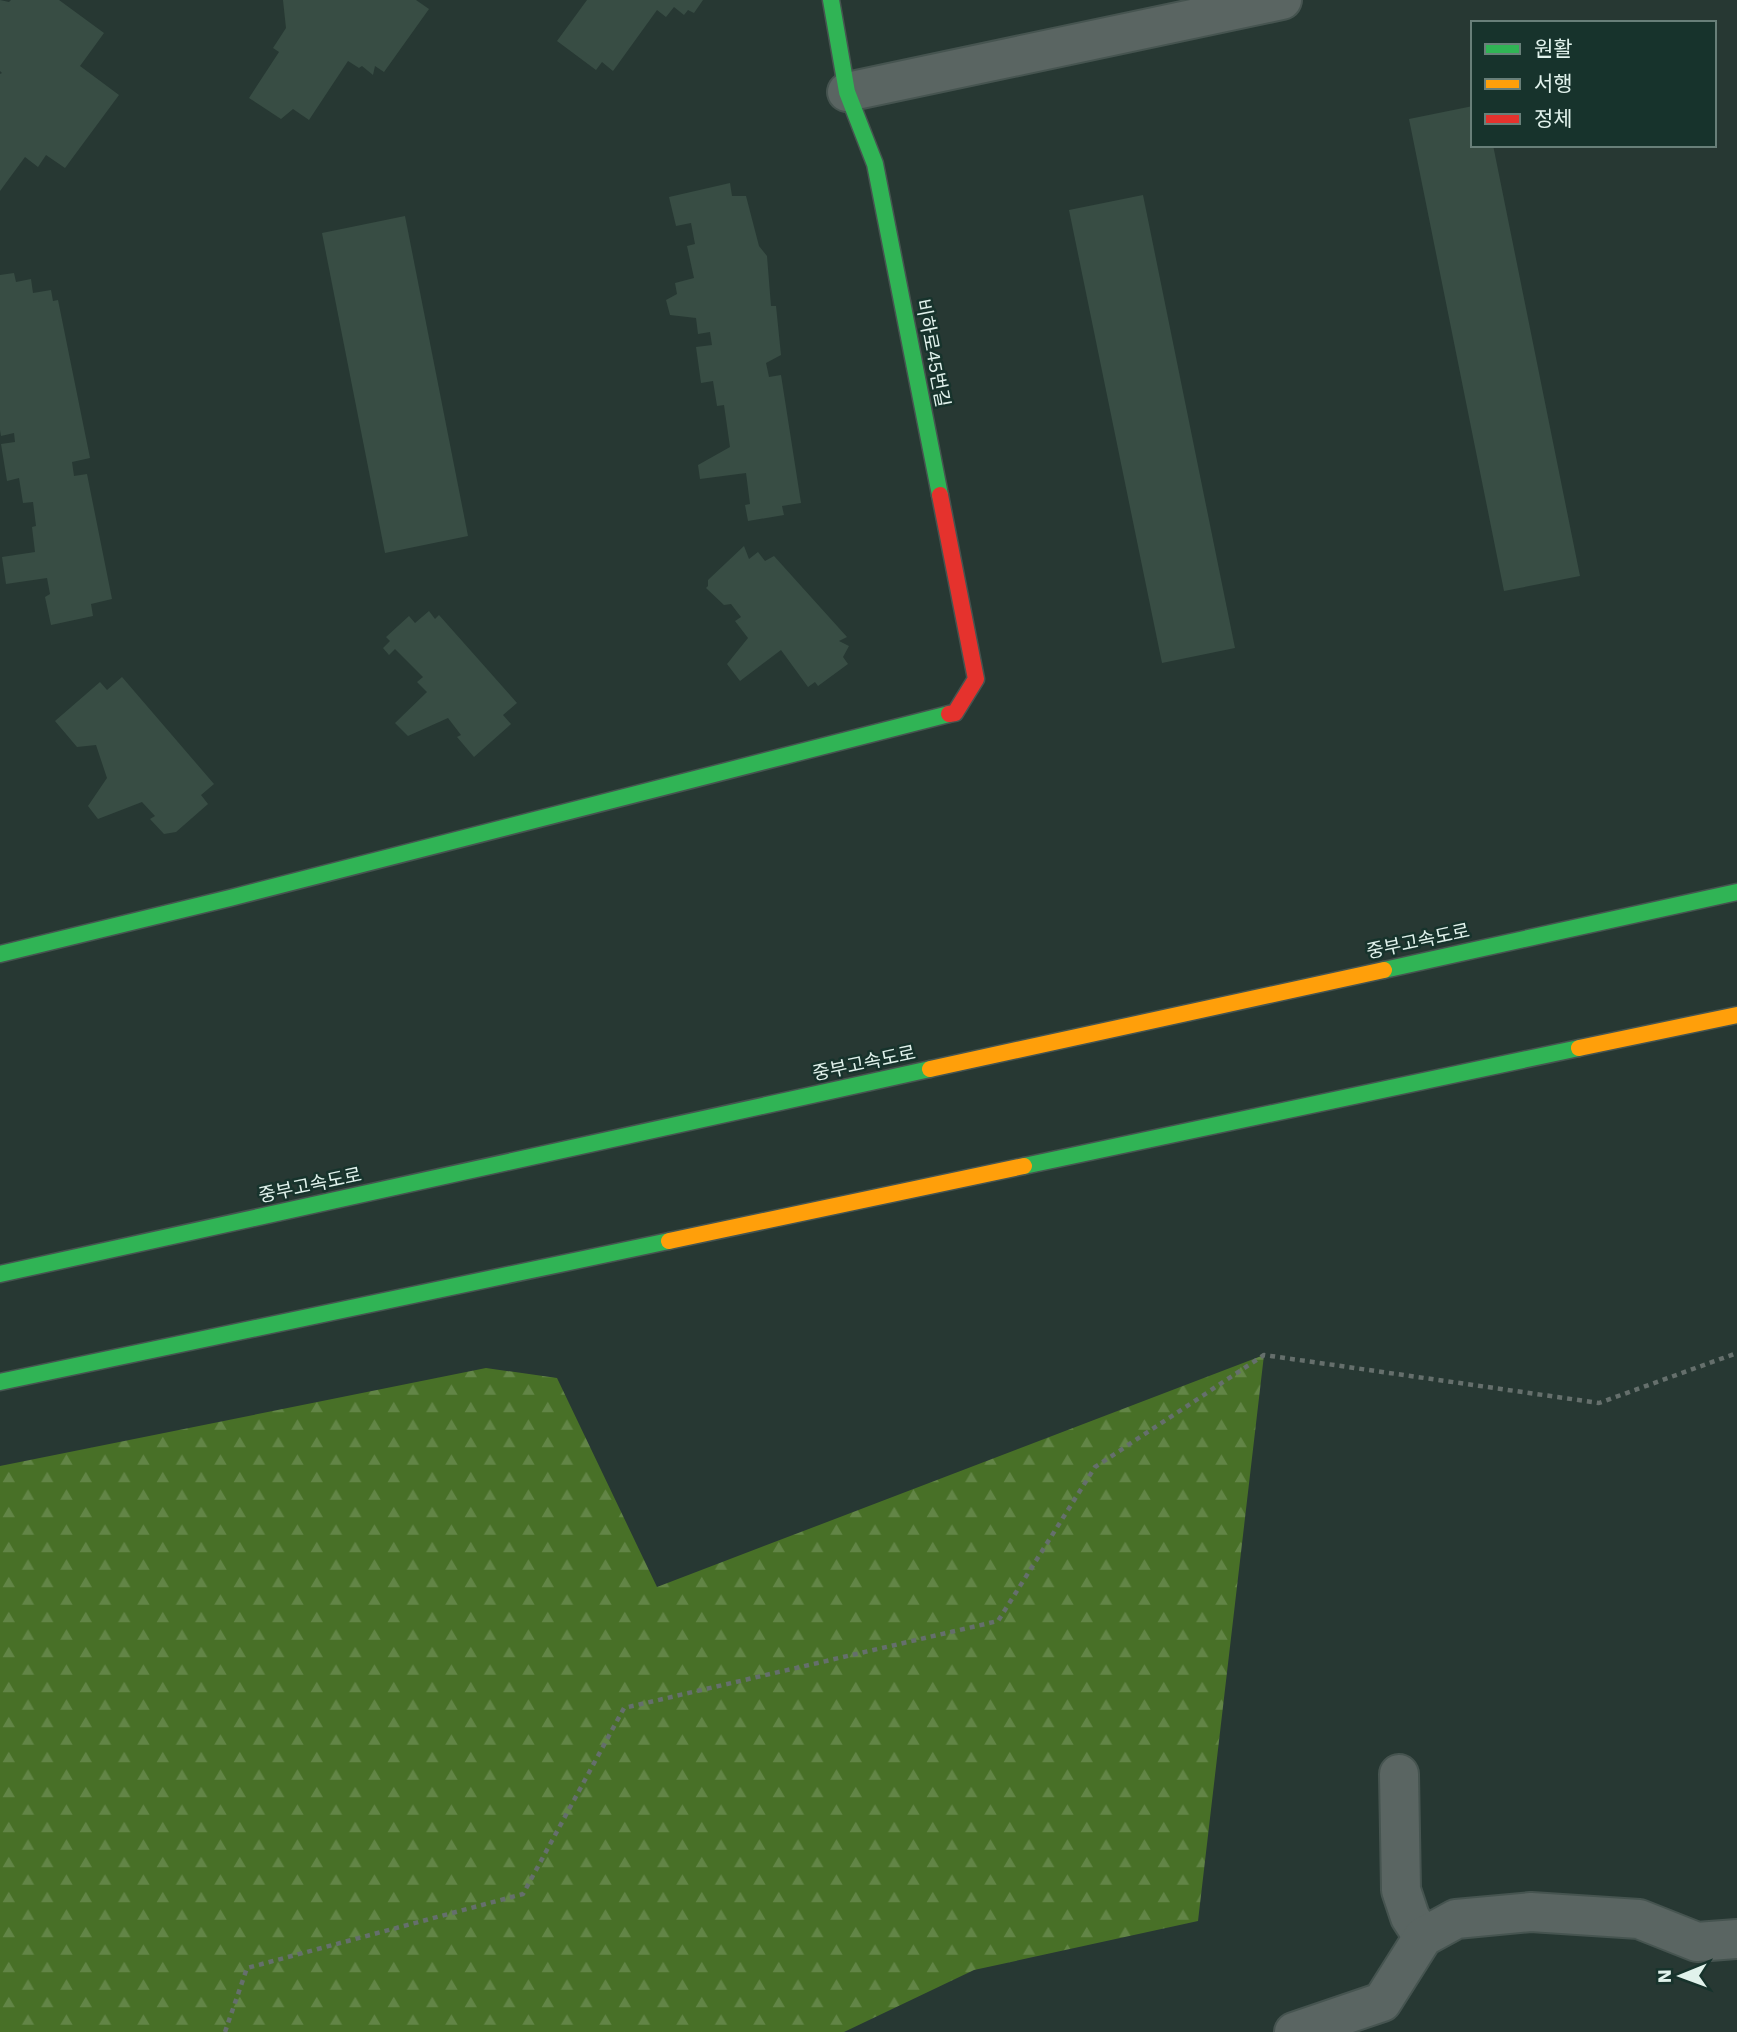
<svg xmlns="http://www.w3.org/2000/svg" width="1737" height="2032" font-family="'Work Sans','Noto Sans KR',sans-serif">
<defs>
<pattern id="forest-firs" width="22" height="20" patternUnits="userSpaceOnUse" patternTransform="scale(1.75)"><rect width="22" height="20" fill="#487027"/><path d="M5 1l3.5 6h-7zM16 11l3.5 6h-7z" fill="#628546"/></pattern>
</defs>
<rect width="100%" height="100%" fill="#273833"/>
<!-- forest -->
<path fill="url(#forest-firs)" d="M 1264,1355 L 1198,1921 L 974,1970 L 844,2032 L 0,2032 L 0,1466 L 486,1368 L 557,1378 L 657,1587 Z"/>
<!-- building -->
<g fill="#384d44">
<path d="M 0,0 L 9,2 L 11,0 L 59,0 L 104,33 L 80,66 L 119,95 L 65,168 L 46,155 L 38,167 L 25,157 L 0,191 L 0,74 L 2,73 L 0,71 Z"/>
<path d="M 283,0 L 416,0 L 429,9 L 384,72 L 375,66 L 373,75 L 362,66 L 359,68 L 348,61 L 309,120 L 293,109 L 281,119 L 249,98 L 279,52 L 273,48 L 286,28 Z"/>
<path d="M 587,0 L 703,0 L 694,13 L 688,10 L 684,15 L 674,7 L 666,17 L 657,10 L 613,71 L 602,62 L 596,70 L 557,41 Z"/>
<path d="M 1473,106 L 1473,145 L 1493,145 L 1580,576 L 1504,591 L 1409,119 Z"/>
<path d="M 730,183 L 732,196 L 746,196 L 759,246 L 767,256 L 771,306 L 776,306 L 781,355 L 766,363 L 769,377 L 781,375 L 801,503 L 782,506 L 784,515 L 748,521 L 745,505 L 750,504 L 746,473 L 700,479 L 698,465 L 730,447 L 724,405 L 717,406 L 713,381 L 701,383 L 696,347 L 712,345 L 710,332 L 698,334 L 696,318 L 670,315 L 666,300 L 677,294 L 675,283 L 694,278 L 687,246 L 695,244 L 691,223 L 676,226 L 669,197 Z"/>
<path d="M 1143,195 L 1235,648 L 1162,663 L 1069,210 Z"/>
<path d="M 405,216 L 468,536 L 385,553 L 322,233 Z"/>
<path d="M 14,273 L 16,282 L 31,279 L 33,293 L 51,290 L 53,301 L 58,300 L 90,458 L 72,462 L 74,476 L 87,474 L 112,599 L 91,604 L 93,616 L 51,625 L 45,597 L 50,594 L 47,578 L 6,584 L 2,557 L 35,552 L 32,527 L 36,526 L 33,502 L 23,503 L 19,478 L 7,481 L 1,444 L 15,442 L 14,433 L 1,436 L 0,430 L 0,275 Z"/>
<path d="M 744,546 L 749,559 L 758,552 L 765,561 L 774,556 L 847,637 L 839,641 L 849,646 L 843,657 L 848,664 L 818,686 L 815,682 L 808,687 L 781,650 L 740,681 L 727,664 L 748,638 L 735,621 L 741,617 L 731,604 L 724,605 L 706,588 L 708,586 L 708,580 Z"/>
<path d="M 429,611 L 435,619 L 439,615 L 517,703 L 503,715 L 511,724 L 474,757 L 457,737 L 461,735 L 448,718 L 408,736 L 395,723 L 427,692 L 417,682 L 423,677 L 395,649 L 389,655 L 383,648 L 390,641 L 386,637 L 409,616 L 415,623 Z"/>
<path d="M 122,677 L 214,784 L 201,795 L 208,804 L 176,832 L 164,834 L 150,819 L 155,816 L 142,802 L 98,819 L 88,806 L 107,778 L 96,745 L 77,747 L 55,721 L 100,682 L 107,690 Z"/>
</g>
<g fill="none" stroke-linecap="round" stroke-linejoin="round">
<defs>
<g id="street">
<path d="M 847,92 L 1282,0"/>
<path d="M 1399,1774 L 1401,1890 L 1410,1917 L 1423,1937"/>
<path d="M 1294,2032 L 1382,2002 L 1423,1937 L 1456,1919 L 1531,1912 L 1639,1919 L 1697,1942 L 1737,1939"/>
</g>
<g id="fast">
<path d="M 831,0 L 847,92 L 875,164 L 940,495"/>
<path d="M 0,954 L 230,898 L 949,714"/>
<path d="M 1384,970 L 1737,892"/>
<path d="M 1024,1166 L 1579,1048"/>
<path d="M 0,1274 L 930,1069"/>
<path d="M 0,1382 L 669,1241"/>
</g>
<g id="slow">
<path d="M 1579,1048 L 1737,1015"/>
<path d="M 930,1069 L 1384,970"/>
<path d="M 669,1241 L 1024,1166"/>
</g>
<path id="jam" d="M 940,495 L 976,679 L 955,713 L 949,714"/>
</defs>
<!-- street casing -->
<use href="#street" stroke="#465450" stroke-width="42"/>
<!-- fast casing -->
<use href="#fast" stroke="#465450" stroke-width="19"/>
<!-- slow casing -->
<use href="#slow" stroke="#465450" stroke-width="19"/>
<!-- jam casing -->
<use href="#jam" stroke="#465450" stroke-width="19"/>
<!-- path -->
<path stroke="#656f6c" stroke-width="4.5" stroke-dasharray="5 5" stroke-linecap="butt" d="M 225,2032 L 247,1968 L 523,1894 L 624,1708 L 998,1621 L 1095,1467 L 1264,1355 L 1599,1403 L 1737,1353"/>
<!-- street -->
<use href="#street" stroke="#5a6562" stroke-width="38"/>
<!-- fast -->
<use href="#fast" stroke="#30b455" stroke-width="16"/>
<!-- slow -->
<use href="#slow" stroke="#ff9f0a" stroke-width="16"/>
<!-- jam -->
<use href="#jam" stroke="#e5322d" stroke-width="16"/>
</g>
<g text-anchor="middle" dominant-baseline="central" stroke-width="5" stroke-linejoin="round" paint-order="stroke">
<!-- street labels -->
<g font-size="19" fill="#e1f2ec" stroke="#17332c">
<text transform="translate(933 353) rotate(79)">비하로45번길</text>
<text transform="translate(1418 941) rotate(-12)">중부고속도로</text>
<text transform="translate(864 1063) rotate(-12)">중부고속도로</text>
<text transform="translate(310 1185) rotate(-12)">중부고속도로</text>
</g>
</g>
<!-- legend -->
<rect x="1471" y="21" width="245" height="126" fill="#17332c" stroke="#687f79" stroke-width="2"/>
<rect x="1485" y="44" width="35" height="10" fill="#30b455" stroke="#687f79" stroke-width="2"/>
<text x="1534" y="56" font-size="21" fill="#e1f2ec">원활</text>
<rect x="1485" y="79" width="35" height="10" fill="#ff9f0a" stroke="#687f79" stroke-width="2"/>
<text x="1534" y="91" font-size="21" fill="#e1f2ec">서행</text>
<rect x="1485" y="114" width="35" height="10" fill="#e5322d" stroke="#687f79" stroke-width="2"/>
<text x="1534" y="126" font-size="21" fill="#e1f2ec">정체</text>
<!-- north arrow -->
<g transform="translate(1681 1976) rotate(269)" stroke="#17332c" stroke-width="5" paint-order="stroke">
<path d="M0-5L12 26L0 18L-12 26Z" fill="#e1f2ec"/>
<text y="-10" font-size="19" font-weight="bold" text-anchor="middle" fill="#e1f2ec">N</text>
</g>
</svg>
